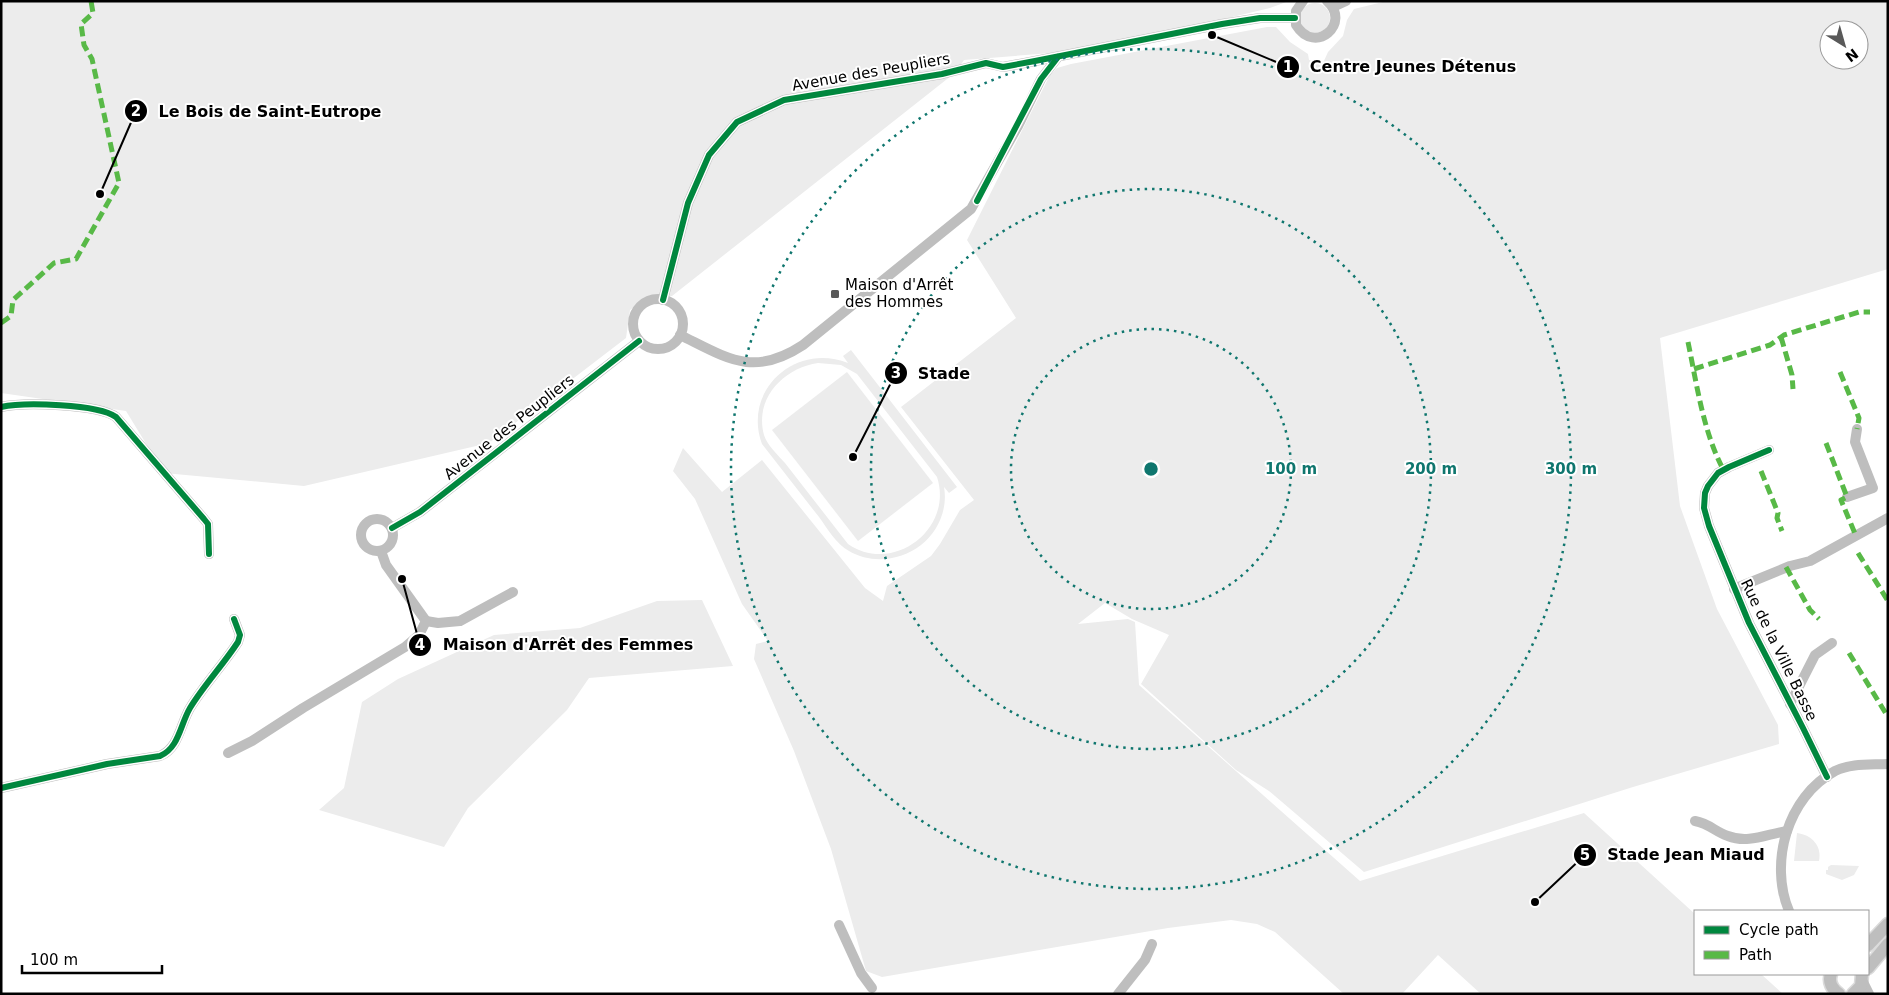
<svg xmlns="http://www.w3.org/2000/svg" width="1889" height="995" font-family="'DejaVu Sans',sans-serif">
<rect width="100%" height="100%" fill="#fff"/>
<!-- green -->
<g fill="#ececec" fill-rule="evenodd">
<path d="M 1,1 L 1289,1 L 1270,8 L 1224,19 L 1063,52 L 964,60 L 956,72 L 672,296 L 649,296 L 630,310 L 626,338 L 489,443 L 304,486 L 164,473 L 126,411 L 1,393 Z"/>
<path d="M 1387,1 L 1888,1 L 1888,269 L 1660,338 L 1680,506 L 1717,609 L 1778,725 L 1779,744 L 1633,787 L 1364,872 L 1269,791 L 1236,770 L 1141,684 L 1169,635 L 1132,619 L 1105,603 L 1078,624 L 1128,619 L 1135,622 L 1139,685 L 1360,881 L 1584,813 L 1695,914 L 1695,974 L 1761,974 L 1783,994 L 1481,994 L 1438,955 L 1402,994 L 1344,994 L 1275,932 L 1257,924 L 1231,920 L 1168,928 L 882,977 L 866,971 L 831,849 L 794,751 L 754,659 L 756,644 L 768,641 L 742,604 L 695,499 L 673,471 L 683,448 L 722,492 L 762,460 L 865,588 L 883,601 L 887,586 L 931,556 L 940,544 L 960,510 L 974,500 L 901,407 L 1016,318 L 967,240 L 1050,75 L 1057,68 L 1071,64 L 1267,27 L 1276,27 L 1290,42 L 1308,54 L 1309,60 L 1323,63 L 1328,52 L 1343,36 L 1347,20 L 1354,9 ZM 1829,30 L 1859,30 L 1859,60 L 1829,60 Z"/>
<circle cx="1315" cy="18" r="15"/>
<path d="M 851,350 L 957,487 L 949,493 L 944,487 C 948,509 938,532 921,545 C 901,561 871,564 849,551 C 836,544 827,528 819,517 C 800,493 781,468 762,444 C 742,390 796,342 848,363 L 843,356 ZM 818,363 L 841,365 L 857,374 L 937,477 C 954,529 893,575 848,544 C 827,517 806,490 785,463 C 778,455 767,445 764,435 C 754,398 784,368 818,363 Z"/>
<path d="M 847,372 L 933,483 L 858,541 L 772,430 Z"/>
<path d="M 702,600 L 733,666 L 589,678 L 567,710 L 468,808 L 444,847 L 319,810 L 344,788 L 362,702 L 398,679 L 494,635 L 580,628 L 657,601 Z"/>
<path d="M 1797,833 C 1812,835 1822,846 1819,861 L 1794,861 Z"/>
<path d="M 1831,865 L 1859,866 L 1854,875 L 1842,880 L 1826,874 L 1826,870 L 1828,870 L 1828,867 Z"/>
</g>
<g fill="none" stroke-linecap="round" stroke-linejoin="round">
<defs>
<g id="major">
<path d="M 1868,945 L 1888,924"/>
<path d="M 1868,968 L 1888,944"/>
<path d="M 1831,974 C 1828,982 1832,989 1839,994"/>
<path d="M 1853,994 L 1861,986 L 1862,974"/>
</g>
</defs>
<!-- major casing -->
<use href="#major" stroke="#dbdbdb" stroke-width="15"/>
<!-- minor -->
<g stroke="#bebebe" stroke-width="10">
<path d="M 1303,1 L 1296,11 L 1296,25 C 1315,56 1352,23 1327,1"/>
<path d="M 1333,7 L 1346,1"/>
<circle cx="658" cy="324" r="25"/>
<path d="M 663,300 L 688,203 L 709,155 L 737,122 L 784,100 L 942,74 L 986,63 L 1003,67 L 1035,61 L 1222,24 L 1260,18 L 1295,18"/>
<path d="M 680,335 C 727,358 753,378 803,345 L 971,209 L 1018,126 L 1041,79 L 1058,57"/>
<path d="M 1,407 C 24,402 98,404 116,417 L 204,519 L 208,524 L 209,554"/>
<path d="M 1769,450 L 1729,467 L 1718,473 L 1708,486 L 1705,493 L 1704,508 L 1709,526 L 1749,623 L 1803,728 L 1827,777"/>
<path d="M 1847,497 L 1873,488 L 1855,442 L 1857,429"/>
<circle cx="377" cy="535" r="16"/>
<path d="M 392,528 L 420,512 L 639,341"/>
<path d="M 381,551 L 386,565 L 426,621"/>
<path d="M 1734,589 L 1790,566 L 1810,561 L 1888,518"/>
<path d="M 426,621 L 438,623 L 460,621 L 513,592"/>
<path d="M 1790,704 L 1815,655 L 1832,643"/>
<path d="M 228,753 L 252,741 L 303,708 L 405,647 L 419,635 L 426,621"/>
<path d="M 1,788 L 107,764 L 160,756 C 179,748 180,725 190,708 C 204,685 223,665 238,642 L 240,635 L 234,619"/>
<path d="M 1695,821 C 1710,824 1714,831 1728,836 C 1748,844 1767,834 1787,831"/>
<path d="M 1789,911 C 1769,863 1787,797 1835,771 C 1851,763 1870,765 1888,764"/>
<path d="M 839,925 L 861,973 L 872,988"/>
<path d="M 1863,982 L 1869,994"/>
<path d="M 1118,994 L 1145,960 L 1152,944"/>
</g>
<!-- major -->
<use href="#major" stroke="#bebebe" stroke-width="12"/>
<!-- quiet -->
<g stroke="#58b947" stroke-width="5" stroke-dasharray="10 5" stroke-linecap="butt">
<path d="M 1,323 L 11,316 L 13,300 L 54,263 L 76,259 L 119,183 L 92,59 L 84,45 L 81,24 L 93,13 L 91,1"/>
<path d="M 1781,337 L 1792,375 L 1793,389"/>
<path d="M 1688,342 C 1697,385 1703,431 1723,469"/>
<path d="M 1694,369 L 1770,345 L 1784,335 L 1859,312 L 1870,312"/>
<path d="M 1840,372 L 1859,418 L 1857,429"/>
<path d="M 1826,443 L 1847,497 L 1841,500 L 1856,536"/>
<path d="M 1761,471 L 1778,513 L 1777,518 L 1782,531"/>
<path d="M 1858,553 L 1888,601"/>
<path d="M 1786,567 L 1810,610 L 1819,619"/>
<path d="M 1849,653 L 1888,717"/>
</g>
<defs>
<g id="cycleway">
<path d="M 977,201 L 1041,79 L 1058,57"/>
<path d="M 663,300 L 688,203 L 709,155 L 737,122 L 784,100 L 942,74 L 986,63 L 1003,67 L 1035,61 L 1222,24 L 1260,18 L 1295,18"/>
<path d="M 1,407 C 24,402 98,404 116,417 L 204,519 L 208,524 L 209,554"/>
<path d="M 1769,450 L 1729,467 L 1718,473 L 1708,486 L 1705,493 L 1704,508 L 1709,526 L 1749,623 L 1803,728 L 1827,777"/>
<path d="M 392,528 L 420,512 L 639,341"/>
<path d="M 1,788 L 107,764 L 160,756 C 179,748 180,725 190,708 C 204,685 223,665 238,642 L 240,635 L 234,619"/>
</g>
</defs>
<!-- cycleway casing -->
<use href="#cycleway" stroke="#fff" stroke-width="9"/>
<!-- cycleway -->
<use href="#cycleway" stroke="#00873e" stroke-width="6"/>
</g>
<!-- distance rings -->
<g fill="none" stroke="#0f766e" stroke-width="2.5" stroke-dasharray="2.5 5">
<circle cx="1151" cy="469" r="140"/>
<circle cx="1151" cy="469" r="280"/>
<circle cx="1151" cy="469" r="420"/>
</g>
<!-- markers -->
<rect fill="#595959" stroke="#fff" stroke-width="2" x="830" y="289" width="10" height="10" rx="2.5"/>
<g text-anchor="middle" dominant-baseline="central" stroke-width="4" stroke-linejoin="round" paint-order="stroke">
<!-- street labels -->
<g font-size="15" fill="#000" stroke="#fff">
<text transform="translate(871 72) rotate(-10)">Avenue des Peupliers</text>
<text transform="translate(509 427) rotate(-38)">Avenue des Peupliers</text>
<text transform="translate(1779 650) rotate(64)">Rue de la Ville Basse</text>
</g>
<!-- poi labels -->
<g font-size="15" fill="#000" stroke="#fff" text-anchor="start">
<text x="845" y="285">Maison d'Arrêt<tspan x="845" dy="17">des Hommes</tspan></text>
</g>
</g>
<circle cx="1151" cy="469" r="8" fill="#0f766e" stroke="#fff" stroke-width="2.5"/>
<g font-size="15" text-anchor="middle" font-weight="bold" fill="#0f766e" stroke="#fff" stroke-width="4" stroke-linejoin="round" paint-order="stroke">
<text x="1291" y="474">100 m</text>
<text x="1431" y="474">200 m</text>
<text x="1571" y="474">300 m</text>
</g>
<!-- callouts -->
<path fill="none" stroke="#000" stroke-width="2" d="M1212 35L1288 67M100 194L136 111M853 457L896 373M402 579L420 645M1535 902L1585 855"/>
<g fill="#000" stroke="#fff" stroke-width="2">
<circle cx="1212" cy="35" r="5"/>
<circle cx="100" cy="194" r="5"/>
<circle cx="853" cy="457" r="5"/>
<circle cx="402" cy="579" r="5"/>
<circle cx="1535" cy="902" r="5"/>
<circle cx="1288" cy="67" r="12"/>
<circle cx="136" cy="111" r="12"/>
<circle cx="896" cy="373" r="12"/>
<circle cx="420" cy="645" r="12"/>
<circle cx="1585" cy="855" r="12"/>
</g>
<g font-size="15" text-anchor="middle" font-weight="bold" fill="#fff">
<text x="1288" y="72">1</text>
<text x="136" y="116">2</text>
<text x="896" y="378">3</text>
<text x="420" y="650">4</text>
<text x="1585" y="860">5</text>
</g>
<g font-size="16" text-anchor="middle" font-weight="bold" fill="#000" stroke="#fff" stroke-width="4" stroke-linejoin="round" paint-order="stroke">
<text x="1413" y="72">Centre Jeunes Détenus</text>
<text x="270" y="117">Le Bois de Saint-Eutrope</text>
<text x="944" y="379">Stade</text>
<text x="568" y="650">Maison d'Arrêt des Femmes</text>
<text x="1686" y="860">Stade Jean Miaud</text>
</g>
<!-- border -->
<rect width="1889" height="995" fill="none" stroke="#000000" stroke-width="5"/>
<!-- legend -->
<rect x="1694" y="910" width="175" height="65" fill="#ffffff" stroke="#999999"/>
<rect x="1704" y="926" width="25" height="8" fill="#00873e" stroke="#999999"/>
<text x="1739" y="935" font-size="15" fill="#000000">Cycle path</text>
<rect x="1704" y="951" width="25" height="8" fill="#58b947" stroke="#999999"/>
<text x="1739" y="960" font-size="15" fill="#000000">Path</text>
<!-- north arrow -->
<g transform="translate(1844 45) rotate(143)"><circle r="24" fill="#ffffff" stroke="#999999"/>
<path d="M0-4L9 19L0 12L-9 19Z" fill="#595959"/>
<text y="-8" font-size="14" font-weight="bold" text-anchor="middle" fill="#000000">N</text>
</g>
<!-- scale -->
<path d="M22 965v8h140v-8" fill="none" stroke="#000000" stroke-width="2.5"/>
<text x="30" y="965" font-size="15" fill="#000000" stroke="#ffffff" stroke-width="4" paint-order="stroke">100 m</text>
</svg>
